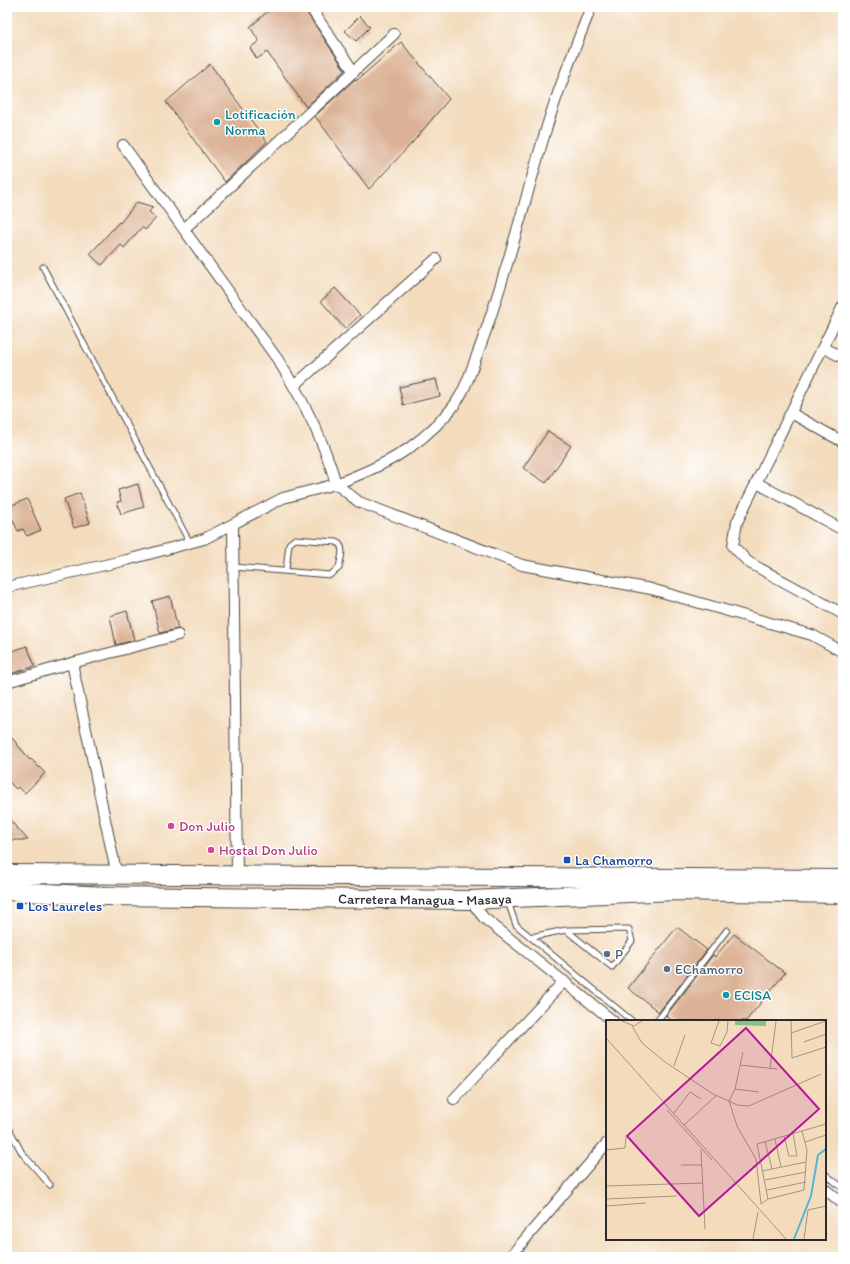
<svg xmlns="http://www.w3.org/2000/svg" width="850" height="1264" font-family="Itim,sans-serif">
<rect width="100%" height="100%" fill="#fff"/>
<filter id="ink" filterUnits="userSpaceOnUse"><feTurbulence type="fractalNoise" baseFrequency=".025" numOctaves="2"/><feDisplacementMap in="SourceGraphic" scale="8" xChannelSelector="R" yChannelSelector="G"/><feConvolveMatrix kernelMatrix="1 2 1 2 8 2 1 2 1" color-interpolation-filters="sRGB"/></filter>
<filter id="wash" filterUnits="userSpaceOnUse"><feTurbulence type="fractalNoise" baseFrequency=".012" numOctaves="4" result="noise"/><feDisplacementMap in="SourceGraphic" scale="16" xChannelSelector="R" yChannelSelector="G"/><feGaussianBlur stdDeviation="0.9" result="paint"/><feColorMatrix in="noise" values="0 0 0 0 0 0 0 0 0 0 0 0 0 0 0 0 0 1.4 0 .05"/><feComposite in="paint" operator="in"/></filter>
<g filter="url(#wash)">
<rect width="100%" height="100%" fill="#f3dbbc"/>
<g id="blocks">
<!-- building -->
<g fill="#dbb295">
<path d="M 273,7 L 303,7 L 345,70 L 306,107 L 267,52 L 257,59 L 250,48 L 259,41 L 250,27 Z"/>
<path d="M 360,16 L 370,27 L 356,41 L 345,31 Z"/>
<path d="M 401,42 L 449,99 L 412,143 L 369,189 L 315,116 L 355,79 L 356,81 Z"/>
<path d="M 210,64 L 267,142 L 225,182 L 166,102 Z"/>
<path d="M 137,202 L 153,207 L 149,212 L 156,218 L 145,230 L 142,227 L 124,248 L 121,245 L 102,265 L 98,262 L 90,254 L 119,222 L 120,223 Z"/>
<path d="M 335,288 L 360,315 L 345,329 L 321,301 Z"/>
<path d="M 436,379 L 440,396 L 403,405 L 399,387 Z"/>
<path d="M 548,431 L 571,446 L 546,483 L 523,468 Z"/>
<path d="M 138,484 L 144,507 L 121,514 L 117,502 L 121,501 L 118,490 Z"/>
<path d="M 80,493 L 90,523 L 74,528 L 64,499 Z"/>
<path d="M 27,499 L 41,530 L 27,536 L 23,529 L 18,531 L 7,507 Z"/>
<path d="M 170,596 L 178,629 L 160,633 L 152,601 Z"/>
<path d="M 127,611 L 134,640 L 116,645 L 110,616 Z"/>
<path d="M 27,646 L 35,666 L 7,675 L 7,653 Z"/>
<path d="M 12,738 L 30,760 L 31,759 L 45,773 L 25,793 L 18,787 L 16,789 L 7,780 L 7,742 Z"/>
<path d="M 7,817 L 28,840 L 7,840 Z"/>
<path d="M 677,927 L 707,950 L 659,1012 L 628,988 Z"/>
<path d="M 734,934 L 785,973 L 746,1021 L 673,1021 L 666,1016 L 713,955 L 715,957 Z"/>
</g>
</g>
</g>
<g filter="url(#ink)">
<use href="#blocks" fill-opacity="0" stroke="#494541" stroke-width="1"/>
<g fill="none" stroke-linecap="round" stroke-linejoin="round">
<defs>
<g id="lane">
<path d="M 43,267 L 190,543"/>
<path d="M 233,567 L 330,575 L 339,568 C 340,559 346,548 337,542 L 295,539 L 289,544 L 286,570"/>
<path d="M 508,902 L 516,925 L 632,1021"/>
<path d="M 531,937 L 566,930 L 629,929 L 632,941 L 612,967 L 566,930"/>
<path d="M 657,1021 L 727,930"/>
<path d="M 7,1125 L 22,1153 L 50,1185"/>
<path d="M 825,1174 L 843,1188"/>
</g>
<g id="street">
<path d="M 310,7 L 354,72"/>
<path d="M 123,145 L 278,360 C 302,398 324,440 336,484 C 382,466 413,452 447,414 C 465,395 471,370 480,347 C 507,274 525,198 548,123 C 560,84 576,46 591,7"/>
<path d="M 184,229 L 394,34"/>
<path d="M 843,306 L 737,522 L 733,546 L 748,562 L 843,614"/>
<path d="M 823,347 L 843,358"/>
<path d="M 294,386 L 436,259"/>
<path d="M 791,413 L 843,442"/>
<path d="M 757,483 L 843,530"/>
<path d="M 233,526 L 237,875"/>
<path d="M 7,587 L 127,560 L 204,539 L 283,498 L 336,484 L 359,502 L 522,565 L 651,589 L 812,635 L 843,652"/>
<path d="M 7,682 L 72,663"/>
<path d="M 117,876 L 72,663 L 178,635"/>
<path d="M 470,900 L 484,918 L 613,1021"/>
<path d="M 454,1099 L 564,981"/>
<path d="M 825,1189 L 843,1204"/>
<path d="M 510,1257 L 607,1143"/>
</g>
<g id="highway">
<path d="M 7,874 L 843,879"/>
<path id="s1" d="M 7,891 L 106,896 L 470,900 L 675,891 L 843,894"/>
</g>
</defs>
<!-- lane casing -->
<use href="#lane" stroke="#494541" stroke-width="7"/>
<!-- street casing -->
<use href="#street" stroke="#494541" stroke-width="12"/>
<!-- highway casing -->
<use href="#highway" stroke="#494541" stroke-width="20"/>
<!-- lane -->
<use href="#lane" stroke="#fff" stroke-width="5"/>
<!-- street -->
<use href="#street" stroke="#fff" stroke-width="10"/>
<!-- highway -->
<use href="#highway" stroke="#fff" stroke-width="18"/>
</g>
</g>
<!-- markers -->
<g fill="#0f9aa8" stroke="#fff" stroke-width="1.5">
<circle cx="217" cy="122" r="4"/>
<circle cx="726" cy="995" r="4"/>
</g>
<g fill="#d1479c" stroke="#fff" stroke-width="1.5">
<circle cx="171" cy="826" r="4"/>
<circle cx="211" cy="850" r="4"/>
</g>
<g fill="#1a4fb4" stroke="#fff" stroke-width="1.5">
<rect x="563" y="856" width="8" height="8" rx="2"/>
<rect x="16" y="902" width="8" height="8" rx="2"/>
</g>
<g fill="#5c6f8a" stroke="#fff" stroke-width="1.5">
<circle cx="607" cy="954" r="4"/>
<circle cx="667" cy="969" r="4"/>
</g>
<g text-anchor="middle" dominant-baseline="central" stroke-width="3" stroke-linejoin="round" paint-order="stroke">
<!-- culture labels -->
<g font-size="14" fill="#0d838f" stroke="#fff" text-anchor="start">
<text x="225" y="114">Lotificación<tspan x="225" dy="16">Norma</tspan></text>
<text x="734" y="995">ECISA</text>
</g>
<!-- hotel labels -->
<g font-size="14" fill="#b23c85" stroke="#fff" text-anchor="start">
<text x="179" y="826">Don Julio</text>
<text x="219" y="850">Hostal Don Julio</text>
</g>
<!-- transit labels -->
<g font-size="14" fill="#164399" stroke="#fff" text-anchor="start">
<text x="575" y="860">La Chamorro</text>
<text x="28" y="906">Los Laureles</text>
</g>
<!-- street labels -->
<g font-size="14" fill="#2b2b2b" stroke="#fff">
<text stroke="none"><textPath href="#s1" startOffset="418">Carretera Managua - Masaya</textPath></text>
</g>
<!-- service labels -->
<g font-size="14" fill="#4e5e75" stroke="#fff" text-anchor="start">
<text x="615" y="954">P</text>
<text x="675" y="969">EChamorro</text>
</g>
</g>
<!-- overview -->
<g transform="translate(606 1020)">
<rect width="220" height="220" fill="#f3dbbc"/>
<path d="M 129,1 L 160,1 L 160,6 L 129,5 Z" fill="#85c47c"/>
<path fill="none" stroke="#53b6d2" stroke-width="2" d="M 188,219 L 205,176 L 212,135 L 220,129"/>
<path fill="none" stroke="#a39582" stroke-width="1" d="M 16,1 L 28,6 L 36,1M 113,1 L 105,23 L 114,26 L 121,12 L 122,1M 185,1 L 186,38 L 220,27M 26,6 L 36,23 L 59,42 L 107,74 L 123,81 L 131,106 L 150,139 L 155,184M 185,13 L 220,1M 0,18 L 180,219M 198,22 L 220,14M 137,32 L 129,69 L 123,81 L 131,85 L 143,86 L 215,54M 134,45 L 171,49M 68,46 L 79,15M 164,48 L 170,1M 129,69 L 153,72M 61,90 L 106,140M 68,93 L 84,72 L 95,79M 78,105 L 111,75M 178,116 L 183,136 L 191,136 L 187,113M 169,119 L 175,147M 159,121 L 166,149M 199,122 L 220,115M 0,130 L 19,128 L 20,117M 95,130 L 99,209M 75,145 L 96,145M 156,151 L 200,142M 159,160 L 200,152M 0,166 L 97,163M 161,170 L 200,162M 0,179 L 71,176M 162,179 L 151,124 L 220,104M 155,184 L 162,179 L 198,170 L 201,130 L 196,111M 0,186 L 40,183M 147,219 L 152,192M 198,219 L 202,190 L 220,186"/>
<path fill="#b5179e" fill-opacity="0.15" stroke="#b5179e" stroke-width="2" d="M 140,8 L 213,89 L 93,196 L 21,116 Z"/>
<rect width="220" height="220" fill="none" stroke="#2b2b2b" stroke-width="2"/>
</g>
<!-- margin -->
<rect width="850" height="1264" fill="none" stroke="#fff" stroke-width="24"/>
</svg>
